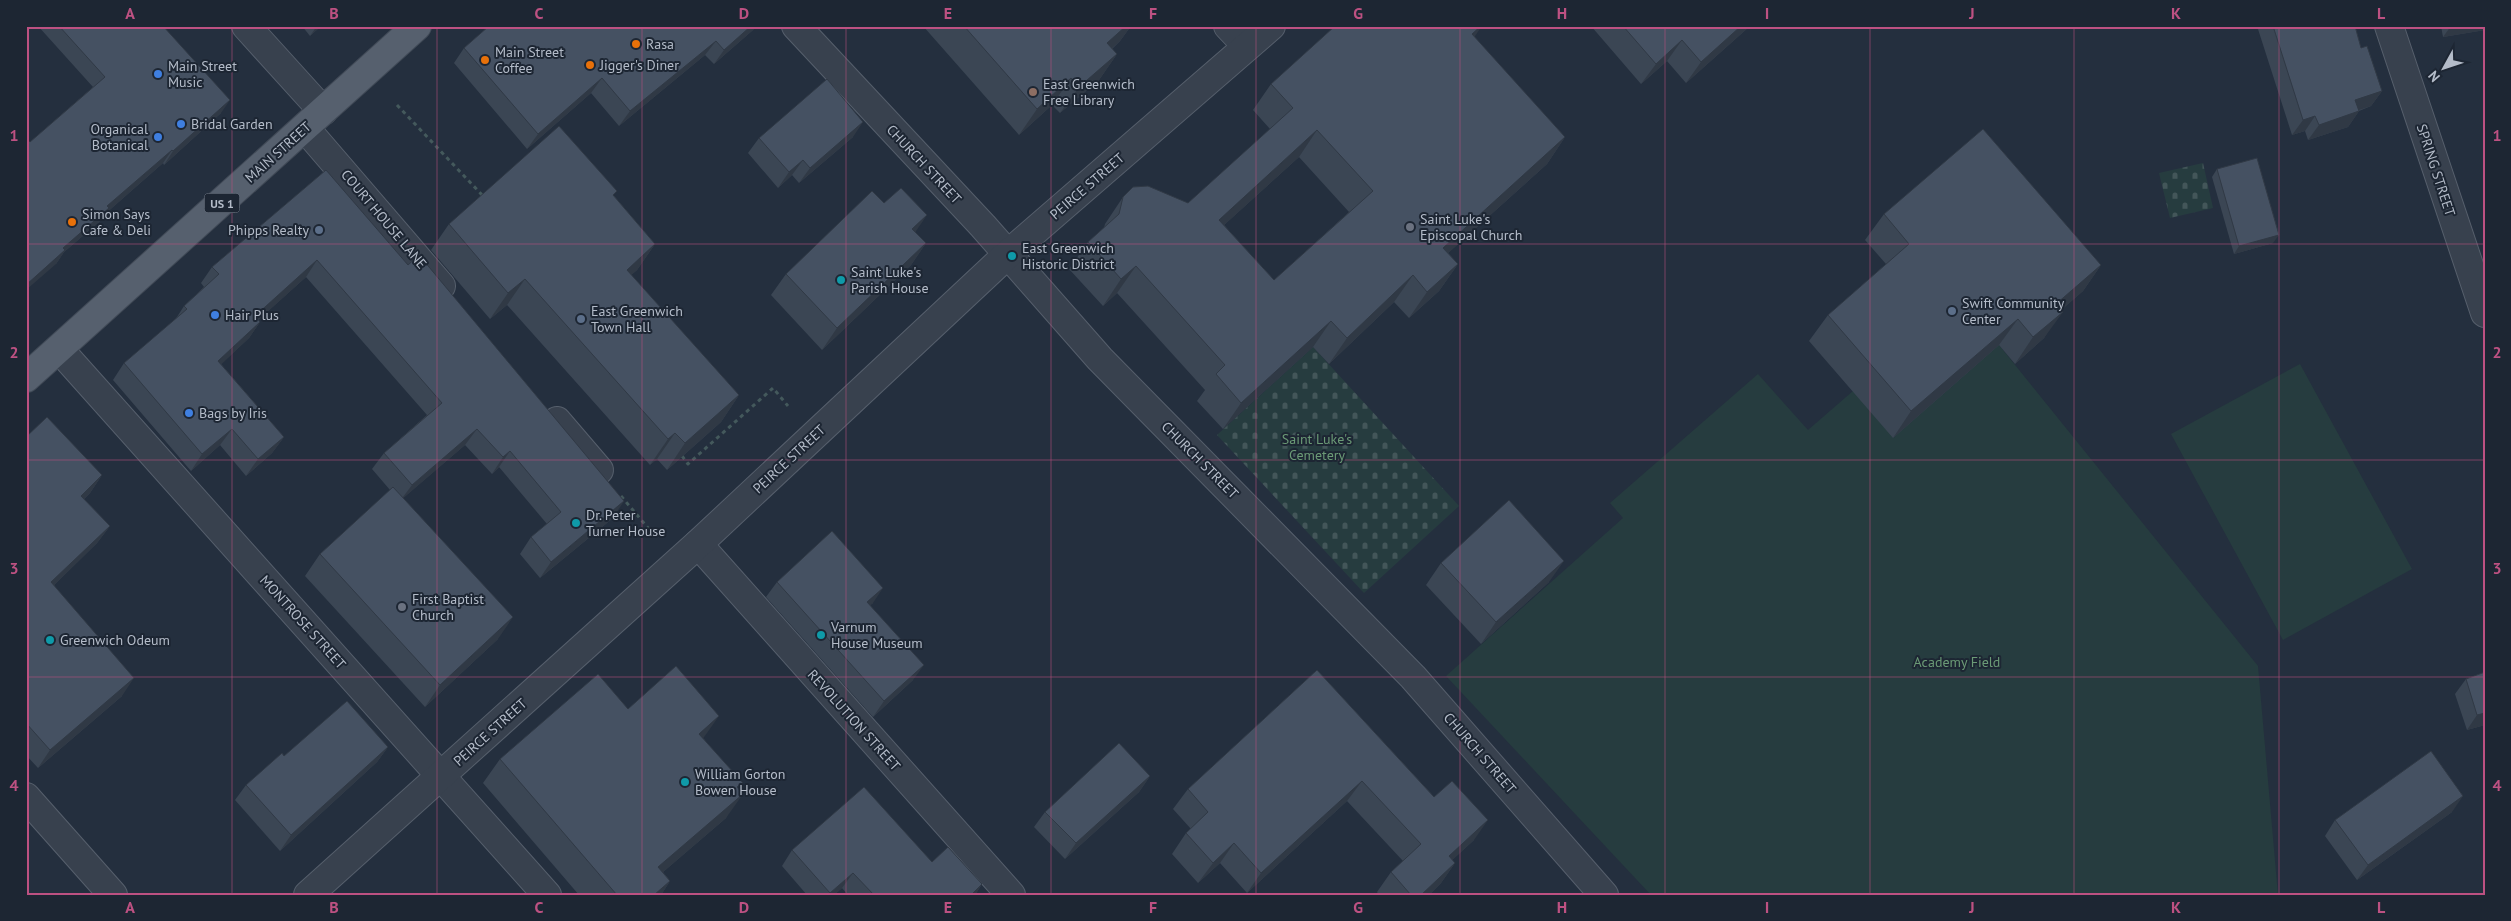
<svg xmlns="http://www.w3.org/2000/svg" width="2511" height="921" font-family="'PT Sans',sans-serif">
<defs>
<pattern id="cemetery-stones" width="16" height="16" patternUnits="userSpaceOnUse" patternTransform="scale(1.25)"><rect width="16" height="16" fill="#263c3f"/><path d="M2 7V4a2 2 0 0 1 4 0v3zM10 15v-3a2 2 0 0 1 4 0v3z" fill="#435659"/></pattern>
</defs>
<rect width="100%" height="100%" fill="#242f3e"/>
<!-- cemetery -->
<g fill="url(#cemetery-stones)">
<path d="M 2203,163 L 2213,208 L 2170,218 L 2159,173 Z"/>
<path d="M 1313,347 L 1459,506 L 1364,593 L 1217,435 Z"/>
</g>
<!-- park -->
<g fill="#263c3f">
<path d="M 1999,345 L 2258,666 L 2278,895 L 1651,895 L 1446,676 L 1623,518 L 1610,503 L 1758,374 L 1808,430 L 1853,391 Z"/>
<path d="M 2300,364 L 2412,569 L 2283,640 L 2171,434 Z"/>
</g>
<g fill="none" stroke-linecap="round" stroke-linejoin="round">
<defs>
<g id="minor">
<path d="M 246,26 L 323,111"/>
<path d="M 796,26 L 983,226 L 1100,359 L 1413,677 L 1604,895"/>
<path d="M 1228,26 L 1247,46"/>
<path d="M 2389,26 L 2485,313"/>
<path d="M 305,128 L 441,286"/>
<path d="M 59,349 L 547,895"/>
<path d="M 557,421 L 599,470"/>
<path d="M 698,544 L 1011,895"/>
<path d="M 26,797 L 113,895"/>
<path d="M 308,895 L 698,544 L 1008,254 L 1271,26"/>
</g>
<path id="major" d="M 26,378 L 417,26"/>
</defs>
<!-- minor casing -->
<use href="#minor" stroke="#565f6c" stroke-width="30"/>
<!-- major casing -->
<use href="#major" stroke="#414a57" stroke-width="30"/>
<!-- path -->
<g stroke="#44595c" stroke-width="3" stroke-dasharray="4 4" stroke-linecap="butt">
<path d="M 397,105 L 484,197"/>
<path d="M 682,456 L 688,464 L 773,388 L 788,406"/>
<path d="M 621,496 L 654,535"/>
</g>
<!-- minor -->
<use href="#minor" stroke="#38414e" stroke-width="28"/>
<!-- major -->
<use href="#major" stroke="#56606e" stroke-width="28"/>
</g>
<!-- wall -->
<g fill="#3b4654" fill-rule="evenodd">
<path d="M 38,26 L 163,26 L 221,113 L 164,165 L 163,163 L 105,214 L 99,222 L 64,252 L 56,264 L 30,142 L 93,87 Z"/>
<path d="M 302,26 L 321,26 L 310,36 Z"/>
<path d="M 489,26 L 756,26 L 753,30 L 714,64 L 705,55 L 619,126 L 591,93 L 527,149 L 454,63 L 464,48 Z"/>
<path d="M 923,26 L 1131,26 L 1120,41 L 1112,49 L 1117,54 L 1099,80 L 1060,113 L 1052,105 L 1019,135 Z"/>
<path d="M 1591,26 L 1750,26 L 1686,83 L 1667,61 L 1641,84 Z"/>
<path d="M 2257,26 L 2355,26 L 2361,48 L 2382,91 L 2371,106 L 2359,111 L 2348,127 L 2308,140 L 2305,131 L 2292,135 Z"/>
<path d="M 2441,26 L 2485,26 L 2485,30 L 2443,37 Z"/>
<path d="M 1474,37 L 1565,137 L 1547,164 L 1448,253 L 1458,264 L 1439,291 L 1409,318 L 1394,302 L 1329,364 L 1313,347 L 1223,429 L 1197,401 L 1205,390 L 1117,293 L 1103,306 L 1069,269 L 1088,242 L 1104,228 L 1105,224 L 1123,197 L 1188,203 L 1270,129 L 1253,110 L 1271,84 ZM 1299,157 L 1349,212 L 1274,280 L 1224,225 Z"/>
<path d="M 853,137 L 799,183 L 792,175 L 778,188 L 748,153 L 759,138 Z"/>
<path d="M 2217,169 L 2273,243 L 2234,254 L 2212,177 Z"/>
<path d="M 326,170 L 613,518 L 540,578 L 520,554 L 531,537 L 547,524 L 499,467 L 492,474 L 465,445 L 403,498 L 498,639 L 425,707 L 305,576 L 320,554 L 390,490 L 372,469 L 384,453 L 427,415 L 306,277 L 258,320 L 260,322 L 249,338 L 221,364 L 284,437 L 272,453 L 246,476 L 220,445 L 191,471 L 113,380 L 124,363 L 175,320 L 184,306 L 204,287 L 201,283 L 212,267 Z"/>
<path d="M 614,196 L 655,244 L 637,270 L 631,275 L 739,395 L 721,422 L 667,470 L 657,459 L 650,465 L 507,305 L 490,319 L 431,250 L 449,224 Z"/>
<path d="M 884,203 L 926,243 L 911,265 L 822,350 L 771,295 L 786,274 Z"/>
<path d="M 1884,214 L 2101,265 L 2083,291 L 2061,310 L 2044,338 L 2015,364 L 1999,345 L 1893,438 L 1809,341 L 1828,315 L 1886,264 L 1865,240 Z"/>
<path d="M 26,437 L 102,475 L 90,493 L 84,499 L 110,526 L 97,543 L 54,585 L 122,696 L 38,768 L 26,755 Z"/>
<path d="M 1441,563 L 1549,582 L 1481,644 L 1426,585 Z"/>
<path d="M 777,582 L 873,603 L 870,605 L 913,680 L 873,717 L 766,597 Z"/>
<path d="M 1317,670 L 1474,840 L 1452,860 L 1455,863 L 1441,883 L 1429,895 L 1379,895 L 1377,892 L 1391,872 L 1403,861 L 1347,801 L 1247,893 L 1220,863 L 1198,883 L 1172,854 L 1186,833 L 1191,829 L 1173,809 L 1188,789 Z"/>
<path d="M 2485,672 L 2485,725 L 2467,730 L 2455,694 L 2466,679 Z"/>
<path d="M 628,709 L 704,739 L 738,789 L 726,818 L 663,872 L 670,881 L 661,895 L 579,895 L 483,783 L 500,759 Z"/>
<path d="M 388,747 L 377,762 L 280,851 L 235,800 L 246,785 Z"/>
<path d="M 1150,776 L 1139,792 L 1065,859 L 1034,827 L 1045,812 Z"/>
<path d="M 2452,812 L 2357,880 L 2325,836 L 2335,820 Z"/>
<path d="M 792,850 L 932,862 L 982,884 L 975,895 L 848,895 L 842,888 L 834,895 L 807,895 L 782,866 Z"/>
</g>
<!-- shaded-wall -->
<g fill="#303945">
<path d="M 317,26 L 321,26 L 310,36 Z"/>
<path d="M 751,26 L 756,26 L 753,30 L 714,64 L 724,50 Z"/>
<path d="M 1126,26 L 1131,26 L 1120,41 L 1089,69 L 1107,43 Z"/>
<path d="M 1481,26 L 1482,26 L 1466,49 L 1472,34 Z"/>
<path d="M 1741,26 L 1750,26 L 1686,83 L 1701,62 Z"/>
<path d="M 2451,26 L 2485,26 L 2485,30 L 2443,37 Z"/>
<path d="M 1682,40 L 1667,61 L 1641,84 L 1656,64 Z"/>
<path d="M 716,41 L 705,55 L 619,126 L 630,111 Z"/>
<path d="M 1117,54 L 1099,80 L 1060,113 L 1079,87 Z"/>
<path d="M 602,78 L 591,93 L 527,149 L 538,134 Z"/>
<path d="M 1071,78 L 1052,105 L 1019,135 L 1037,109 Z"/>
<path d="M 2382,91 L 2371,106 L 2344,115 L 2355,100 Z"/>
<path d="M 230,100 L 221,113 L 164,165 L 173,151 Z"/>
<path d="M 2359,111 L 2348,127 L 2308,140 L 2319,125 Z"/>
<path d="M 2315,116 L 2305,131 L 2292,135 L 2303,120 Z"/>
<path d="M 863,122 L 853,137 L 799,183 L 810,168 Z"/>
<path d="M 1317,130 L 1299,157 L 1201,246 L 1219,220 Z"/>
<path d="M 1565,137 L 1547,164 L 1425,274 L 1443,248 Z"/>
<path d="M 172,150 L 163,163 L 105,214 L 99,222 L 64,252 L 56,264 L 26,290 L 26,285 L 63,248 L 107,206 Z"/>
<path d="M 803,160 L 792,175 L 778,188 L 789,172 Z"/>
<path d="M 927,215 L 912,237 L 912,229 Z"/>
<path d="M 2279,235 L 2273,243 L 2234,254 L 2239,246 Z"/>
<path d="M 926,243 L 911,265 L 822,350 L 837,328 Z"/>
<path d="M 655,244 L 637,270 L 608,296 L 627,270 Z"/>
<path d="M 317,260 L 306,277 L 244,333 L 255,316 Z"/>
<path d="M 1458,264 L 1439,291 L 1409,318 L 1427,292 Z"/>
<path d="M 2101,265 L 2083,291 L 2038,331 L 2056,304 Z"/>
<path d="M 1136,266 L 1117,293 L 1103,306 L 1121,279 Z"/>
<path d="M 1413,275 L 1394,302 L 1329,364 L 1347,338 Z"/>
<path d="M 525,279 L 507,305 L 490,319 L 508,293 Z"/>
<path d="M 2063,312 L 2044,338 L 2015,364 L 2033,337 Z"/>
<path d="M 2018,319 L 1999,345 L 1893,438 L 1911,411 Z"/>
<path d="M 1331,321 L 1313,347 L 1223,429 L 1241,403 Z"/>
<path d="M 260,322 L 249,338 L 207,378 L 218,361 Z"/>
<path d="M 739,395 L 721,422 L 667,470 L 685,443 Z"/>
<path d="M 232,429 L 220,445 L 191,471 L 202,454 Z"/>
<path d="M 477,429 L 465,445 L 400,501 L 412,485 Z"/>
<path d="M 675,433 L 657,459 L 650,465 L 668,439 Z"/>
<path d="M 284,437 L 272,453 L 246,476 L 258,459 Z"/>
<path d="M 510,451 L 499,467 L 492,474 L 503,457 Z"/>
<path d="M 102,475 L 90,493 L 69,514 L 81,496 Z"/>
<path d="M 624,501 L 613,518 L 540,578 L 551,562 Z"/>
<path d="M 110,526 L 97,543 L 39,600 L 51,582 Z"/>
<path d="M 1564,561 L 1549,582 L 1481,644 L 1496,622 Z"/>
<path d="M 883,588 L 873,603 L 856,618 L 867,602 Z"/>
<path d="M 513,617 L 498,639 L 425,707 L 440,685 Z"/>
<path d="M 924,665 L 913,680 L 873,717 L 884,701 Z"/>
<path d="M 134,678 L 122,696 L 38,768 L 50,750 Z"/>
<path d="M 2485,713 L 2485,725 L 2467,730 L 2477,715 Z"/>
<path d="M 719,716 L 702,740 L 699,734 Z"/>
<path d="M 388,747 L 377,762 L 280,851 L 291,835 Z"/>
<path d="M 1150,776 L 1139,792 L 1065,859 L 1076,843 Z"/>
<path d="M 1362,781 L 1347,801 L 1247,893 L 1261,873 Z"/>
<path d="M 743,794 L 726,818 L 641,891 L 658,867 Z"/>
<path d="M 2463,796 L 2452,812 L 2357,880 L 2368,865 Z"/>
<path d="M 1488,820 L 1474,840 L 1434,877 L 1449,856 Z"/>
<path d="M 1234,843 L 1220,863 L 1198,883 L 1213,863 Z"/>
<path d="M 1455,863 L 1441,883 L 1429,895 L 1421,895 Z"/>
<path d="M 853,873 L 842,888 L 834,895 L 828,895 Z"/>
<path d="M 670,881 L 661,895 L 654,895 Z"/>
<path d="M 982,884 L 975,895 L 971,895 Z"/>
</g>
<!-- building -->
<g fill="#455162" stroke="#303945" fill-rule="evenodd">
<path d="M 59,26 L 163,26 L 230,100 L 173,151 L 172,150 L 107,206 L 109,208 L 63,248 L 65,250 L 26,285 L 26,138 L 30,142 L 105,77 Z"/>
<path d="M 489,26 L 751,26 L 724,50 L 716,41 L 630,111 L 602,78 L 538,134 L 464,48 Z"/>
<path d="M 964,26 L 1126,26 L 1107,43 L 1117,54 L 1079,87 L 1071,78 L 1037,109 Z"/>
<path d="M 1335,26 L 1481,26 L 1472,34 L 1565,137 L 1443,248 L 1458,264 L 1427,292 L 1413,275 L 1347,338 L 1331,321 L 1241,403 L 1216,374 L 1225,365 L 1136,266 L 1121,279 L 1088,242 L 1119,214 L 1123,197 L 1133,187 L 1148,186 L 1188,203 L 1293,108 L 1271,84 ZM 1317,130 L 1373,191 L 1274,280 L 1219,220 Z"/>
<path d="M 1623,26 L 1741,26 L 1701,62 L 1682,40 L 1656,64 Z"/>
<path d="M 2273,26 L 2355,26 L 2361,48 L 2367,46 L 2382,91 L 2355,100 L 2359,111 L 2319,125 L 2315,116 L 2303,120 Z"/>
<path d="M 827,79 L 863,122 L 810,168 L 803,160 L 789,172 L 759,138 Z"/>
<path d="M 559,126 L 617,191 L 613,195 L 655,244 L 627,270 L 739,395 L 685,443 L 675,433 L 668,439 L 525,279 L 508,293 L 449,224 Z"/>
<path d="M 1983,129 L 2101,265 L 2056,304 L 2063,312 L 2033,337 L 2018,319 L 1911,411 L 1828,315 L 1909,244 L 1884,214 Z"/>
<path d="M 2257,158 L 2279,235 L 2239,246 L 2217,169 Z"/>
<path d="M 326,170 L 408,265 L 419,255 L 624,501 L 551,562 L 531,537 L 561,512 L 510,451 L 503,457 L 477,429 L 412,485 L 384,453 L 442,403 L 317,260 L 255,316 L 260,322 L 218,361 L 284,437 L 258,459 L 232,429 L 202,454 L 124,363 L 187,309 L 184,306 L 219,274 L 212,267 Z"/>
<path d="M 901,188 L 927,215 L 912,229 L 926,243 L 837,328 L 786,274 L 872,191 L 884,203 Z"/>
<path d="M 47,417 L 102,475 L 81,496 L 110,526 L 51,582 L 134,678 L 50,750 L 26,723 L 26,437 Z"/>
<path d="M 393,487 L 513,617 L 440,685 L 320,554 Z"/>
<path d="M 1509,500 L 1564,561 L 1496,622 L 1441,563 Z"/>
<path d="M 832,531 L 883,588 L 867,602 L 924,665 L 884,701 L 777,582 Z"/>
<path d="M 676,666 L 719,716 L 699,734 L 743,783 L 737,787 L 743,794 L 658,867 L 670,881 L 654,895 L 617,895 L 500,759 L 598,674 L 628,709 Z"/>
<path d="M 1317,670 L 1434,797 L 1452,781 L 1488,820 L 1449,856 L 1455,863 L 1421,895 L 1411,895 L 1391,872 L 1421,844 L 1362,781 L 1261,873 L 1234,843 L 1213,863 L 1186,833 L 1208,812 L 1188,789 Z"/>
<path d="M 2485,672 L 2485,713 L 2477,715 L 2466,679 Z"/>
<path d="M 347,701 L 388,747 L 291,835 L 246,785 L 282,753 L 284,756 Z"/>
<path d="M 1119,743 L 1150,776 L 1076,843 L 1045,812 Z"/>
<path d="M 2431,751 L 2463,796 L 2368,865 L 2335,820 Z"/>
<path d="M 864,787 L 932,862 L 948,847 L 982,884 L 971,895 L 874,895 L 853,873 L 830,893 L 792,850 Z"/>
</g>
<!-- grid -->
<path fill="none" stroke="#bd5182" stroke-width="1" stroke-opacity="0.55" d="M 232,26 L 232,895M 437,26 L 437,895M 642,26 L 642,895M 846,26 L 846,895M 1051,26 L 1051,895M 1256,26 L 1256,895M 1460,26 L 1460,895M 1665,26 L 1665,895M 1870,26 L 1870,895M 2074,26 L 2074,895M 2279,26 L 2279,895M 26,244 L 2485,244M 26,460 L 2485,460M 26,677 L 2485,677"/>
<!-- markers -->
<g fill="#e8710a" stroke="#1d2633" stroke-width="2">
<circle cx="636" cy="44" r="5"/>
<circle cx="485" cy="60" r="5"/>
<circle cx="590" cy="65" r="5"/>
<circle cx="72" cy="222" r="5"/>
</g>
<g fill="#3f7fe0" stroke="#1d2633" stroke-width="2">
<circle cx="158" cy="74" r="5"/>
<circle cx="181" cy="124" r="5"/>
<circle cx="158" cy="137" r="5"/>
<circle cx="215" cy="315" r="5"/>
<circle cx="189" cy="413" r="5"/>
</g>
<circle fill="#8d6e63" stroke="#1d2633" stroke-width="2" cx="1033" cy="92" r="5"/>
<g fill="#6b7280" stroke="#1d2633" stroke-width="2">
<circle cx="1410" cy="227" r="5"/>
<circle cx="402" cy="607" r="5"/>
</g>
<g fill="#5c6f8a" stroke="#1d2633" stroke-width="2">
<circle cx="319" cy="230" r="5"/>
<circle cx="1952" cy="311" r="5"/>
<circle cx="581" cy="319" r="5"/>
</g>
<g fill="#0f9aa8" stroke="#1d2633" stroke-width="2">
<circle cx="1012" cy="256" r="5"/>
<circle cx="841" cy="280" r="5"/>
<circle cx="576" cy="523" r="5"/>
<circle cx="821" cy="635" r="5"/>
<circle cx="50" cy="640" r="5"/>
<circle cx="685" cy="782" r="5"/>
</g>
<g text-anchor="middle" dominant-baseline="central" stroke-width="4" stroke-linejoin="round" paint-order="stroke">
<!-- shield labels -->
<rect fill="#1d2633" stroke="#878f9c" stroke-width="1" x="204.5" y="193.5" width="35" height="19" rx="4"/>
<g font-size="12" font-weight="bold" fill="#b4bcc9">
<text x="222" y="203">US 1</text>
</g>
<!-- poi labels -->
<g font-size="14" fill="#b4bcc9" stroke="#1d2633" text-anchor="start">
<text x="646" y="44">Rasa</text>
<text x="495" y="52">Main Street<tspan x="495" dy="16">Coffee</tspan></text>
<text x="600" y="65">Jigger's Diner</text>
<text x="168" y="66">Main Street<tspan x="168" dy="16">Music</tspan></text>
<text x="1043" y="84">East Greenwich<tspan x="1043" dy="16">Free Library</tspan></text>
<text x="191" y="124">Bridal Garden</text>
<text x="148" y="129" text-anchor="end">Organical<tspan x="148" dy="16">Botanical</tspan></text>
<text x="82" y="214">Simon Says<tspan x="82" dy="16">Cafe &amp; Deli</tspan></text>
<text x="1420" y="219">Saint Luke's<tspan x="1420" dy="16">Episcopal Church</tspan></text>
<text x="309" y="230" text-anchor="end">Phipps Realty</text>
<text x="1022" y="248">East Greenwich<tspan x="1022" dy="16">Historic District</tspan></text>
<text x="851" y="272">Saint Luke's<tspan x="851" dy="16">Parish House</tspan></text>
<text x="1962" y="303">Swift Community<tspan x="1962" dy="16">Center</tspan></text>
<text x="591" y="311">East Greenwich<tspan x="591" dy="16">Town Hall</tspan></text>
<text x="225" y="315">Hair Plus</text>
<text x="199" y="413">Bags by Iris</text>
<text x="586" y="515">Dr. Peter<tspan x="586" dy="16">Turner House</tspan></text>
<text x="412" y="599">First Baptist<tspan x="412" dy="16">Church</tspan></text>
<text x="831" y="627">Varnum<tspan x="831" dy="16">House Museum</tspan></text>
<text x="60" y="640">Greenwich Odeum</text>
<text x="695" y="774">William Gorton<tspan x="695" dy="16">Bowen House</tspan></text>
</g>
<!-- street labels -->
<g font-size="14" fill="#b4bcc9" stroke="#1d2633">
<text transform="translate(278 152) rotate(-42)">MAIN STREET</text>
<text transform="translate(924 164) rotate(47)">CHURCH STREET</text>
<text transform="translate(2436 170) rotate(72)">SPRING STREET</text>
<text transform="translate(1087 186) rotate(-41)">PEIRCE STREET</text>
<text transform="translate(384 219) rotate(50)">COURT HOUSE LANE</text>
<text transform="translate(789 459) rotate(-43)">PEIRCE STREET</text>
<text transform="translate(1200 460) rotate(45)">CHURCH STREET</text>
<text transform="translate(303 622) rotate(48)">MONTROSE STREET</text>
<text transform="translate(854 720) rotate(48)">REVOLUTION STREET</text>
<text transform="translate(490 732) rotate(-42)">PEIRCE STREET</text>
<text transform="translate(1480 753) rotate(49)">CHURCH STREET</text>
</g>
<!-- park labels -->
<g font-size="14" fill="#6b9a76" stroke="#1d2633">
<text x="1317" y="439">Saint Luke's<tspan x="1317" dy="16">Cemetery</tspan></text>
<text x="1957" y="662">Academy Field</text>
</g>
</g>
<!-- border -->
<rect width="2511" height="921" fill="none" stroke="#1d2633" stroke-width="55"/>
<!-- north arrow -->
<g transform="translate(2444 68) rotate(230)" stroke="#1d2633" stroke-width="4" paint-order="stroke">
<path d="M0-4L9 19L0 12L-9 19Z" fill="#b4bcc9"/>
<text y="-8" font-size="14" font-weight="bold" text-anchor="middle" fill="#b4bcc9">N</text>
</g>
<rect x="28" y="28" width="2456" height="866" fill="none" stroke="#bd5182" stroke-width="2"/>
<g font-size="16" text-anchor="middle" font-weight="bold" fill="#bd5182">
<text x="130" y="19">A</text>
<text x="334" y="19">B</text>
<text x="539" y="19">C</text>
<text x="744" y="19">D</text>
<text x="948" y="19">E</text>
<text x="1153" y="19">F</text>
<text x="1358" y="19">G</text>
<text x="1562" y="19">H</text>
<text x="1767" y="19">I</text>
<text x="1972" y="19">J</text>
<text x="2176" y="19">K</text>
<text x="2381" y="19">L</text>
<text x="14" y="141">1</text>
<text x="2497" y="141">1</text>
<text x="14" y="358">2</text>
<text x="2497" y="358">2</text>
<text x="14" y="574">3</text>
<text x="2497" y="574">3</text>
<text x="14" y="791">4</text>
<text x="2497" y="791">4</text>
<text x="130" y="913">A</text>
<text x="334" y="913">B</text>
<text x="539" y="913">C</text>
<text x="744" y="913">D</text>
<text x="948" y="913">E</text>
<text x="1153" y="913">F</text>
<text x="1358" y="913">G</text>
<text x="1562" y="913">H</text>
<text x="1767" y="913">I</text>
<text x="1972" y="913">J</text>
<text x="2176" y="913">K</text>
<text x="2381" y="913">L</text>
</g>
</svg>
